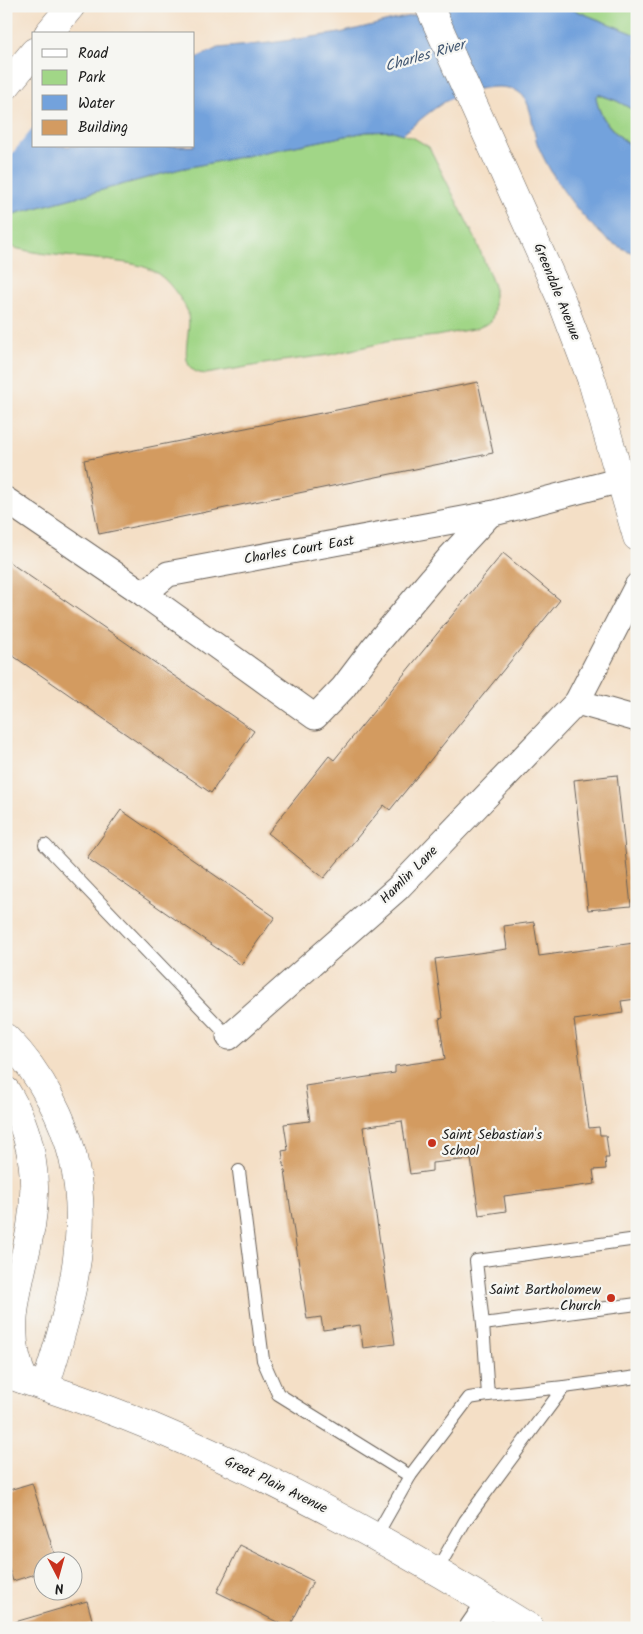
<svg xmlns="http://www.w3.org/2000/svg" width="643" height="1634" font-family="Kalam,sans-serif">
<rect width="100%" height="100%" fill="#f6f6f2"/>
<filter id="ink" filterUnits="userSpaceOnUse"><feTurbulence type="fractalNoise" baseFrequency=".02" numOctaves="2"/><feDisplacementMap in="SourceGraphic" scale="10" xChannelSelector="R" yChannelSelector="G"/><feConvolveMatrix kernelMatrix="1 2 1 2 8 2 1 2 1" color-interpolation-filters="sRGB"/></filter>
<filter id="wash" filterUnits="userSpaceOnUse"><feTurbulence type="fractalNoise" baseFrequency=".0096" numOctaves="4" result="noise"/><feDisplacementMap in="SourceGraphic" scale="20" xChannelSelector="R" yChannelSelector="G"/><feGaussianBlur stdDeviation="1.12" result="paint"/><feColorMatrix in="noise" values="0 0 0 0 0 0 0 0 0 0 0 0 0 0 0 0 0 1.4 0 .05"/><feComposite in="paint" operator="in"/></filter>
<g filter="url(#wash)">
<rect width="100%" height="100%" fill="#f4dfc6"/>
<!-- green -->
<g fill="#a1d687" stroke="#5e7952">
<path d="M 564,6 L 637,6 L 637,35 Z"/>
<path d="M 597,94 L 617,101 L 637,112 L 637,151 C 618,134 599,122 596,96 Z"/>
<path d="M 393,131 L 414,138 L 429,147 L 475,238 L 494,286 L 494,311 L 491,322 L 478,328 L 436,336 L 391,341 L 329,355 L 282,361 L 206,374 C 171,372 195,331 187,310 C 183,301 170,283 162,277 C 149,266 135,264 119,262 C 85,256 38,257 6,245 L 6,216 L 180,169 L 366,132 Z"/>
</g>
<!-- water -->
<path fill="#73a2dc" stroke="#485f7c" d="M 450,6 L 564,6 L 637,35 L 637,112 L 617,101 L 598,94 L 596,96 C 599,123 618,135 637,151 L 637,255 C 627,250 615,246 607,239 C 580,217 553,180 539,148 C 532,134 533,104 521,94 C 507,81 472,89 456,96 C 436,105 419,121 403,134 L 393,131 L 366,132 L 180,169 L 6,216 L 6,113 L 34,107 L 34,146 L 194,146 L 194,59 L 218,48 L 270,43 L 340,33 Z"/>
<!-- pier -->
<path fill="#f4dfc6" d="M 34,105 L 34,127 L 6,161 L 6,110 Z"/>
<g id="blocks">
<!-- building -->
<g fill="#d39b61">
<path d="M 478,382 L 493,453 L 99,534 L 84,460 Z"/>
<path d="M 503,553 L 560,600 L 390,810 L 384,805 L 324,878 L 268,833 L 329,756 L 334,760 Z"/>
<path d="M 6,560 L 254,731 L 211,793 L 6,651 Z"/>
<path d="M 617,775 L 631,906 L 588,910 L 574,780 Z"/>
<path d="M 121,810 L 275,917 L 241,965 L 87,858 Z"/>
<path d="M 534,922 L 539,956 L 634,943 L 637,964 L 637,999 L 621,1001 L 623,1013 L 574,1020 L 589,1128 L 599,1127 L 600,1135 L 606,1135 L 609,1158 L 605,1158 L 606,1169 L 593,1170 L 595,1184 L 504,1196 L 506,1211 L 479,1215 L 471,1159 L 432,1163 L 432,1171 L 410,1174 L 402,1121 L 363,1127 L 395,1344 L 363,1348 L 360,1325 L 323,1330 L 321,1317 L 307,1319 L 282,1151 L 288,1150 L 284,1124 L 310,1121 L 305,1086 L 395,1073 L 395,1066 L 445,1059 L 439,1019 L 443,1018 L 435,959 L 507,949 L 504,926 Z"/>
<path d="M 32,1483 L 57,1562 L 42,1562 L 42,1572 L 13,1581 L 6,1560 L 6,1491 Z"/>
<path d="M 240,1545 L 313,1581 L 289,1628 L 217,1592 Z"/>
<path d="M 87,1601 L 93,1623 L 78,1628 L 16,1628 L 15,1622 Z"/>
</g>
</g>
</g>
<g filter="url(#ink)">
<use href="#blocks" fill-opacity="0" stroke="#686058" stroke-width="1"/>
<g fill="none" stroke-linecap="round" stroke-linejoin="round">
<defs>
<g id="service">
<path d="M 619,471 L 637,464"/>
<path d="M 45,845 L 229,1037"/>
<path d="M 239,1171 L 263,1360 L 278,1394 L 410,1476"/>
<path d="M 637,1239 L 476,1261 L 483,1324 L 637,1304"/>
<path d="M 488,1395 L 564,1387"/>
<path d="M 376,1536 L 410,1476 L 469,1398 L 488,1395 L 483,1324"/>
<path d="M 437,1570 L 465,1521 L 564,1387 L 637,1377"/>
</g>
<g id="minor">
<path d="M 6,500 L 144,594 L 315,717 L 343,688 L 374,647 L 450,557 L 490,514"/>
<path d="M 144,594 L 168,574 L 490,514 L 621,480"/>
<path d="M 577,702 L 637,719"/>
<path d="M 229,1037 L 398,888 L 577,702 L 637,586"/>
<path d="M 472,1628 L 490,1602"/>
</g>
<g id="secondary">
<path d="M 429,6 L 561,299 L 592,381 L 637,537"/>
<path d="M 6,1374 C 60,1392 114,1410 166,1433 C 293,1487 413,1555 530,1628"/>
</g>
<g id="motorway">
<path d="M 48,34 L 71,6"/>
<path d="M 6,86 L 34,52"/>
<path d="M 6,1038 C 24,1056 39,1077 51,1100 C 102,1195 76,1290 45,1387"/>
<path d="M 6,1091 C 32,1132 39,1179 31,1226 C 22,1279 0,1328 24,1380"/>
</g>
</defs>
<!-- service casing -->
<use href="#service" stroke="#686058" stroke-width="14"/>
<!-- minor casing -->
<use href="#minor" stroke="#686058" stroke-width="27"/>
<!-- secondary casing -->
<use href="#secondary" stroke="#686058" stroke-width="29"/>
<!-- motorway casing -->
<use href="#motorway" stroke="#686058" stroke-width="29"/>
<!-- service -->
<use href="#service" stroke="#fff" stroke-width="12"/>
<!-- minor -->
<use href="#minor" stroke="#fff" stroke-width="25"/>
<!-- secondary -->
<use href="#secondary" stroke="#fff" stroke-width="28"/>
<!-- motorway -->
<use href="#motorway" stroke="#fff" stroke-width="28"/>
</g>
</g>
<!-- markers -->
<g fill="#c8321e" stroke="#f6f6f2" stroke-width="2">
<circle cx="432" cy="1143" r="5"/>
<circle cx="611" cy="1298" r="5"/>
</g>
<g text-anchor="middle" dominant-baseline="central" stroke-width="4.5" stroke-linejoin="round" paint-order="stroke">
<!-- street labels -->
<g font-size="14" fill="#1c1c1c" stroke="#f6f6f2">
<text transform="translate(557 292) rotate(68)">Greendale Avenue</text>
<text transform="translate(299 550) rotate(-10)">Charles Court East</text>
<text transform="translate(409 875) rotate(-45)">Hamlin Lane</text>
<text transform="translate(276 1485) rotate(26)">Great Plain Avenue</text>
</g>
<!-- poi labels -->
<g font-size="14" fill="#1c1c1c" stroke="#f6f6f2" text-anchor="start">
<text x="442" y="1135">Saint Sebastian's<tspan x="442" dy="16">School</tspan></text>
<text x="601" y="1290" text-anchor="end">Saint Bartholomew<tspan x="601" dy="16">Church</tspan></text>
</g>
<!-- water labels -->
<g font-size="15" font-style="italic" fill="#435872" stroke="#f6f6f2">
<text transform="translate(425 56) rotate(-16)">Charles River</text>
</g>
</g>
<!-- margin -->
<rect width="643" height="1634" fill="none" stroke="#f6f6f2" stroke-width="25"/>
<!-- legend -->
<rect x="32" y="32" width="162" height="115" fill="#f6f6f2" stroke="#9f9f9c"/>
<rect x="42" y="49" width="25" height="8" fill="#ffffff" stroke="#9f9f9c"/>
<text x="78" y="58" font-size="15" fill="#1c1c1c">Road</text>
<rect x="42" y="70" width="25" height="15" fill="#a1d687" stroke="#9f9f9c"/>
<text x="78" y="82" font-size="15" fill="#1c1c1c">Park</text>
<rect x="42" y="95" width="25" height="15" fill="#73a2dc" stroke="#9f9f9c"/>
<text x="78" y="108" font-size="15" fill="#1c1c1c">Water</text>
<rect x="42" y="120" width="25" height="15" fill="#d39b61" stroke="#9f9f9c"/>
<text x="78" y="132" font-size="15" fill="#1c1c1c">Building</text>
<!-- north arrow -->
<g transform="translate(58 1576) rotate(174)"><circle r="24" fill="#f6f6f2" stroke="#9f9f9c"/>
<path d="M0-4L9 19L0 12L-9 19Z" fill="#c8321e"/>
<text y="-8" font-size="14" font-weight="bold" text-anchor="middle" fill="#1c1c1c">N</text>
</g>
</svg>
